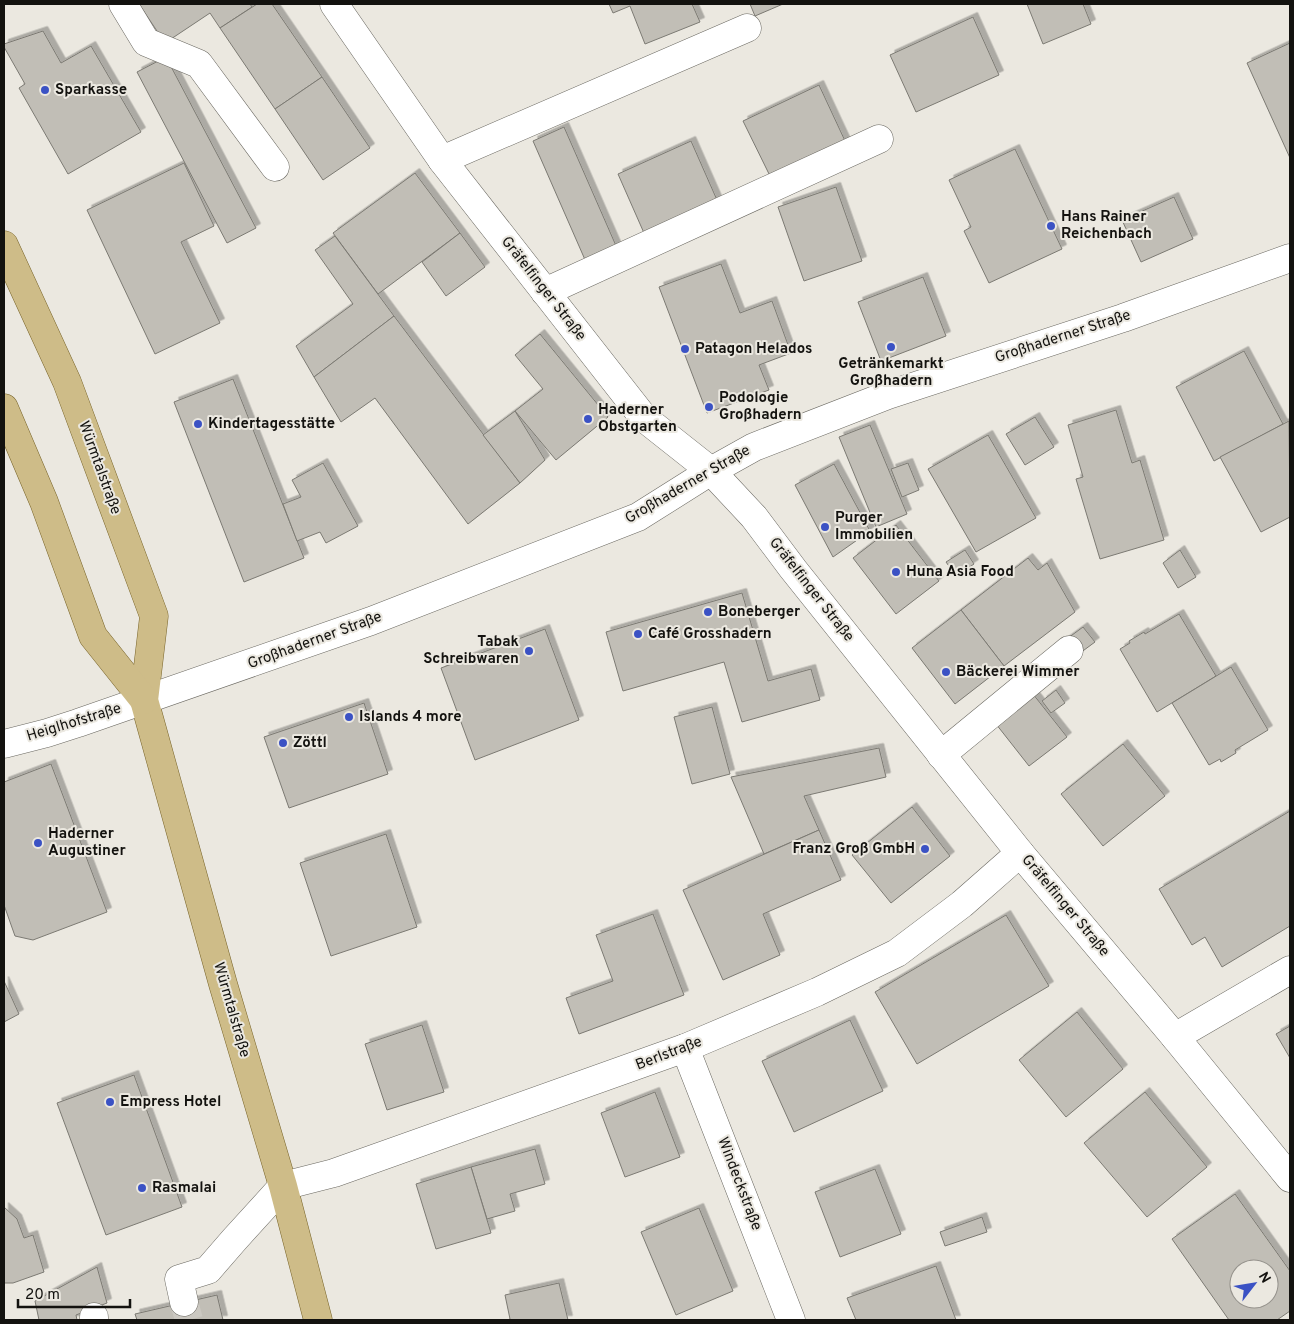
<svg xmlns="http://www.w3.org/2000/svg" width="1294" height="1324" font-family="Overpass,sans-serif">
<defs>
<filter id="shadow"><feDropShadow dx="4.5" dy="-4.5" stdDeviation="0" flood-color="#0004"/></filter>
</defs>
<rect width="100%" height="100%" fill="#ebe8e0"/>
<!-- building -->
<g fill="#c1beb6" stroke="#7c7a73" fill-rule="evenodd" filter="url(#shadow)">
<path d="M 139,4 L 250,4 L 252,7 L 220,28 L 210,13 L 165,43 Z"/>
<path d="M 257,4 L 272,4 L 322,77 L 275,109 L 220,28 Z"/>
<path d="M 609,4 L 692,4 L 700,22 L 645,44 L 630,6 L 613,13 Z"/>
<path d="M 750,4 L 783,4 L 755,16 Z"/>
<path d="M 1027,4 L 1083,4 L 1091,24 L 1043,44 Z"/>
<path d="M 973,17 L 999,75 L 916,112 L 890,55 Z"/>
<path d="M 43,31 L 61,63 L 91,46 L 141,132 L 68,174 L 19,88 L 25,84 L 4,47 L 4,44 Z"/>
<path d="M 1290,43 L 1290,158 L 1247,63 Z"/>
<path d="M 166,57 L 256,228 L 227,243 L 137,72 Z"/>
<path d="M 322,77 L 370,148 L 323,180 L 275,109 Z"/>
<path d="M 819,85 L 846,143 L 771,178 L 743,121 Z"/>
<path d="M 564,127 L 617,248 L 586,262 L 533,141 Z"/>
<path d="M 691,141 L 717,200 L 644,233 L 618,174 Z"/>
<path d="M 1015,149 L 1062,249 L 989,283 L 964,231 L 971,227 L 949,180 Z"/>
<path d="M 184,163 L 214,226 L 181,242 L 220,323 L 155,354 L 87,210 Z"/>
<path d="M 415,173 L 460,233 L 378,294 L 333,233 Z"/>
<path d="M 836,187 L 862,261 L 804,281 L 778,207 Z"/>
<path d="M 1174,197 L 1193,239 L 1141,262 L 1122,220 Z"/>
<path d="M 460,233 L 485,267 L 446,296 L 422,262 Z"/>
<path d="M 335,236 L 394,316 L 314,377 L 296,346 L 353,304 L 315,250 Z"/>
<path d="M 721,264 L 740,313 L 772,301 L 791,353 L 759,365 L 769,390 L 707,413 L 659,287 Z"/>
<path d="M 923,277 L 946,336 L 881,361 L 858,302 Z"/>
<path d="M 394,316 L 520,483 L 468,524 L 375,398 L 341,422 L 314,377 Z"/>
<path d="M 540,334 L 608,417 L 556,460 L 515,411 L 543,389 L 515,355 Z"/>
<path d="M 1244,351 L 1283,424 L 1214,461 L 1176,387 Z"/>
<path d="M 233,379 L 304,558 L 244,582 L 174,402 Z"/>
<path d="M 1116,410 L 1132,463 L 1140,460 L 1164,540 L 1100,559 L 1076,479 L 1083,477 L 1068,425 Z"/>
<path d="M 515,411 L 545,460 L 520,483 L 483,435 Z"/>
<path d="M 1035,417 L 1054,447 L 1025,465 L 1006,434 Z"/>
<path d="M 1289,421 L 1290,517 L 1261,532 L 1220,457 Z"/>
<path d="M 870,425 L 907,514 L 876,527 L 839,437 Z"/>
<path d="M 988,435 L 1036,518 L 976,552 L 928,469 Z"/>
<path d="M 323,463 L 358,526 L 326,543 L 320,532 L 297,541 L 283,504 L 301,497 L 292,480 Z"/>
<path d="M 908,463 L 919,490 L 902,497 L 891,469 Z"/>
<path d="M 834,464 L 870,531 L 833,557 L 795,485 Z"/>
<path d="M 896,525 L 939,581 L 896,614 L 853,558 Z"/>
<path d="M 965,550 L 974,564 L 956,576 L 946,562 Z"/>
<path d="M 1180,550 L 1196,577 L 1178,588 L 1163,563 Z"/>
<path d="M 1028,558 L 1038,570 L 1047,563 L 1075,612 L 1004,666 L 961,610 Z"/>
<path d="M 742,593 L 768,681 L 811,669 L 820,700 L 742,722 L 724,662 L 623,691 L 606,632 Z"/>
<path d="M 961,610 L 1004,666 L 955,704 L 912,648 Z"/>
<path d="M 1179,614 L 1216,676 L 1157,712 L 1120,649 L 1130,643 L 1129,641 L 1144,632 L 1145,634 Z"/>
<path d="M 1083,627 L 1095,642 L 1076,656 L 1064,641 Z"/>
<path d="M 545,629 L 579,720 L 475,760 L 441,668 Z"/>
<path d="M 1231,667 L 1268,730 L 1235,750 L 1236,753 L 1221,762 L 1220,759 L 1209,765 L 1172,703 Z"/>
<path d="M 1056,690 L 1065,703 L 1051,713 L 1042,701 Z"/>
<path d="M 1033,694 L 1067,737 L 1029,766 L 996,724 Z"/>
<path d="M 364,703 L 388,774 L 289,808 L 264,737 Z"/>
<path d="M 712,707 L 730,774 L 692,784 L 674,717 Z"/>
<path d="M 1123,744 L 1165,796 L 1103,846 L 1061,794 Z"/>
<path d="M 879,748 L 886,777 L 804,796 L 819,830 L 764,854 L 731,777 Z"/>
<path d="M 51,764 L 107,912 L 33,940 L 15,936 L 4,905 L 4,782 Z"/>
<path d="M 912,807 L 950,856 L 891,903 L 852,855 Z"/>
<path d="M 1290,811 L 1290,926 L 1222,967 L 1205,937 L 1192,945 L 1159,889 Z"/>
<path d="M 819,830 L 841,880 L 763,914 L 780,955 L 723,980 L 683,890 Z"/>
<path d="M 386,834 L 417,927 L 331,956 L 300,863 Z"/>
<path d="M 653,914 L 684,995 L 579,1034 L 566,998 L 613,981 L 596,935 Z"/>
<path d="M 1006,915 L 1049,986 L 917,1064 L 875,992 Z"/>
<path d="M 4,981 L 19,1014 L 4,1022 Z"/>
<path d="M 1077,1012 L 1123,1069 L 1066,1117 L 1019,1060 Z"/>
<path d="M 850,1020 L 883,1091 L 794,1132 L 762,1061 Z"/>
<path d="M 422,1025 L 444,1092 L 387,1110 L 365,1044 Z"/>
<path d="M 1290,1026 L 1290,1058 L 1276,1034 Z"/>
<path d="M 134,1075 L 182,1207 L 106,1235 L 57,1103 Z"/>
<path d="M 655,1092 L 680,1157 L 625,1177 L 601,1113 Z"/>
<path d="M 1145,1092 L 1207,1167 L 1147,1217 L 1084,1143 Z"/>
<path d="M 535,1149 L 545,1184 L 510,1194 L 515,1211 L 487,1219 L 471,1167 Z"/>
<path d="M 471,1167 L 491,1233 L 436,1249 L 416,1184 Z"/>
<path d="M 875,1169 L 901,1234 L 840,1257 L 815,1192 Z"/>
<path d="M 1235,1194 L 1290,1271 L 1290,1311 L 1277,1320 L 1229,1320 L 1172,1239 ZM 1239,1269 L 1269,1269 L 1269,1299 L 1239,1299 Z"/>
<path d="M 4,1207 L 17,1219 L 24,1238 L 33,1235 L 44,1272 L 13,1283 L 4,1283 Z"/>
<path d="M 699,1208 L 733,1291 L 676,1315 L 641,1232 Z"/>
<path d="M 982,1217 L 987,1232 L 945,1246 L 940,1232 Z"/>
<path d="M 936,1266 L 956,1320 L 856,1320 L 847,1298 Z"/>
<path d="M 97,1267 L 107,1303 L 76,1315 L 77,1320 L 39,1320 L 35,1301 Z"/>
<path d="M 559,1283 L 568,1320 L 507,1320 L 510,1319 L 505,1295 Z"/>
<path d="M 217,1295 L 223,1320 L 137,1320 L 135,1314 Z"/>
</g>
<g fill="none" stroke-linecap="round" stroke-linejoin="round">
<!-- minor-tunnel -->
<path stroke="#cbc8c1" stroke-width="28" stroke-dasharray="28 14" stroke-linecap="butt" d="M 184,1302 L 189,1320"/>
<defs>
<g id="minor">
<path d="M 123,4 L 146,42 L 199,64 L 275,167"/>
<path d="M 334,4 L 442,160 L 644,418 L 711,471 L 754,517 L 793,569 L 1020,853 L 1175,1037 L 1290,1178"/>
<path d="M 442,160 L 747,28"/>
<path d="M 545,292 L 879,139"/>
<path d="M 4,744 L 47,733 L 78,723 L 371,621 L 638,517 L 711,471 L 754,447 L 888,395 L 1123,318 L 1290,258"/>
<path d="M 941,755 L 1069,650"/>
<path d="M 1175,1037 L 1290,970"/>
<path d="M 685,1048 L 791,1320"/>
<path d="M 184,1302 L 179,1279 L 208,1270 L 234,1240 L 283,1186 L 334,1173 L 685,1048 L 817,992 L 897,953 L 962,904 L 1020,853"/>
<path d="M 94,1317 L 94,1320"/>
</g>
<g id="major">
<path d="M 4,245 L 67,382 L 154,616 L 144,700 L 223,984 L 283,1186 L 318,1320"/>
<path d="M 4,408 L 44,502 L 93,636 L 144,700"/>
</g>
</defs>
<!-- minor casing -->
<use href="#minor" stroke="#6a6861" stroke-width="29"/>
<!-- major casing -->
<use href="#major" stroke="#78642a" stroke-width="29"/>
<!-- minor -->
<use href="#minor" stroke="#fff" stroke-width="28"/>
<!-- major -->
<use href="#major" stroke="#cebc88" stroke-width="28"/>
</g>
<!-- markers -->
<g fill="#3b52c4" stroke="#ebe8e0" stroke-width="2">
<circle cx="45" cy="90" r="5"/>
<circle cx="1051" cy="226" r="5"/>
<circle cx="891" cy="347" r="5"/>
<circle cx="685" cy="349" r="5"/>
<circle cx="709" cy="407" r="5"/>
<circle cx="588" cy="419" r="5"/>
<circle cx="198" cy="424" r="5"/>
<circle cx="825" cy="527" r="5"/>
<circle cx="896" cy="572" r="5"/>
<circle cx="708" cy="612" r="5"/>
<circle cx="638" cy="634" r="5"/>
<circle cx="529" cy="651" r="5"/>
<circle cx="946" cy="672" r="5"/>
<circle cx="349" cy="717" r="5"/>
<circle cx="283" cy="743" r="5"/>
<circle cx="38" cy="843" r="5"/>
<circle cx="925" cy="849" r="5"/>
<circle cx="110" cy="1102" r="5"/>
<circle cx="142" cy="1188" r="5"/>
</g>
<g text-anchor="middle" dominant-baseline="central" stroke-width="4" stroke-linejoin="round" paint-order="stroke">
<!-- poi labels -->
<g font-size="15" font-weight="bold" fill="#13120f" stroke="#ebe8e0" text-anchor="start">
<text x="55" y="90">Sparkasse</text>
<text x="1061" y="217">Hans Rainer<tspan x="1061" dy="17">Reichenbach</tspan></text>
<text x="695" y="349">Patagon Helados</text>
<text x="891" y="364" text-anchor="middle">Getränkemarkt<tspan x="891" dy="17">Großhadern</tspan></text>
<text x="719" y="398">Podologie<tspan x="719" dy="17">Großhadern</tspan></text>
<text x="598" y="410">Haderner<tspan x="598" dy="17">Obstgarten</tspan></text>
<text x="208" y="424">Kindertagesstätte</text>
<text x="835" y="518">Purger<tspan x="835" dy="17">Immobilien</tspan></text>
<text x="906" y="572">Huna Asia Food</text>
<text x="718" y="612">Boneberger</text>
<text x="648" y="634">Café Grosshadern</text>
<text x="519" y="642" text-anchor="end">Tabak<tspan x="519" dy="17">Schreibwaren</tspan></text>
<text x="956" y="672">Bäckerei Wimmer</text>
<text x="359" y="717">Islands 4 more</text>
<text x="293" y="743">Zöttl</text>
<text x="48" y="834">Haderner<tspan x="48" dy="17">Augustiner</tspan></text>
<text x="915" y="849" text-anchor="end">Franz Groß GmbH</text>
<text x="120" y="1102">Empress Hotel</text>
<text x="152" y="1188">Rasmalai</text>
</g>
<!-- street labels -->
<g font-size="15" fill="#13120f" stroke="#ebe8e0">
<text transform="translate(543 289) rotate(52)">Gräfelfinger Straße</text>
<text transform="translate(1063 337) rotate(-18)">Großhaderner Straße</text>
<text transform="translate(99 468) rotate(70)">Würmtalstraße</text>
<text transform="translate(688 485) rotate(-30)">Großhaderner Straße</text>
<text transform="translate(811 590) rotate(52)">Gräfelfinger Straße</text>
<text transform="translate(315 641) rotate(-20)">Großhaderner Straße</text>
<text transform="translate(74 723) rotate(-17)">Heiglhofstraße</text>
<text transform="translate(1065 906) rotate(50)">Gräfelfinger Straße</text>
<text transform="translate(231 1010) rotate(74)">Würmtalstraße</text>
<text transform="translate(669 1054) rotate(-21)">Berlstraße</text>
<text transform="translate(739 1184) rotate(69)">Windeckstraße</text>
</g>
</g>
<!-- border -->
<rect width="1294" height="1324" fill="none" stroke="#13120f" stroke-width="10"/>
<!-- north arrow -->
<g transform="translate(1254 1284) rotate(59)"><circle r="24" fill="#ebe8e0" stroke="#95928c"/>
<path d="M0-4L9 19L0 12L-9 19Z" fill="#3b52c4"/>
<text y="-8" font-size="14" font-weight="bold" text-anchor="middle" fill="#13120f">N</text>
</g>
<!-- scale -->
<path d="M18 1299v8h112v-8" fill="none" stroke="#13120f" stroke-width="2.5"/>
<text x="25" y="1299" font-size="15" fill="#13120f" stroke="#ebe8e0" stroke-width="4" paint-order="stroke">20 m</text>
</svg>
